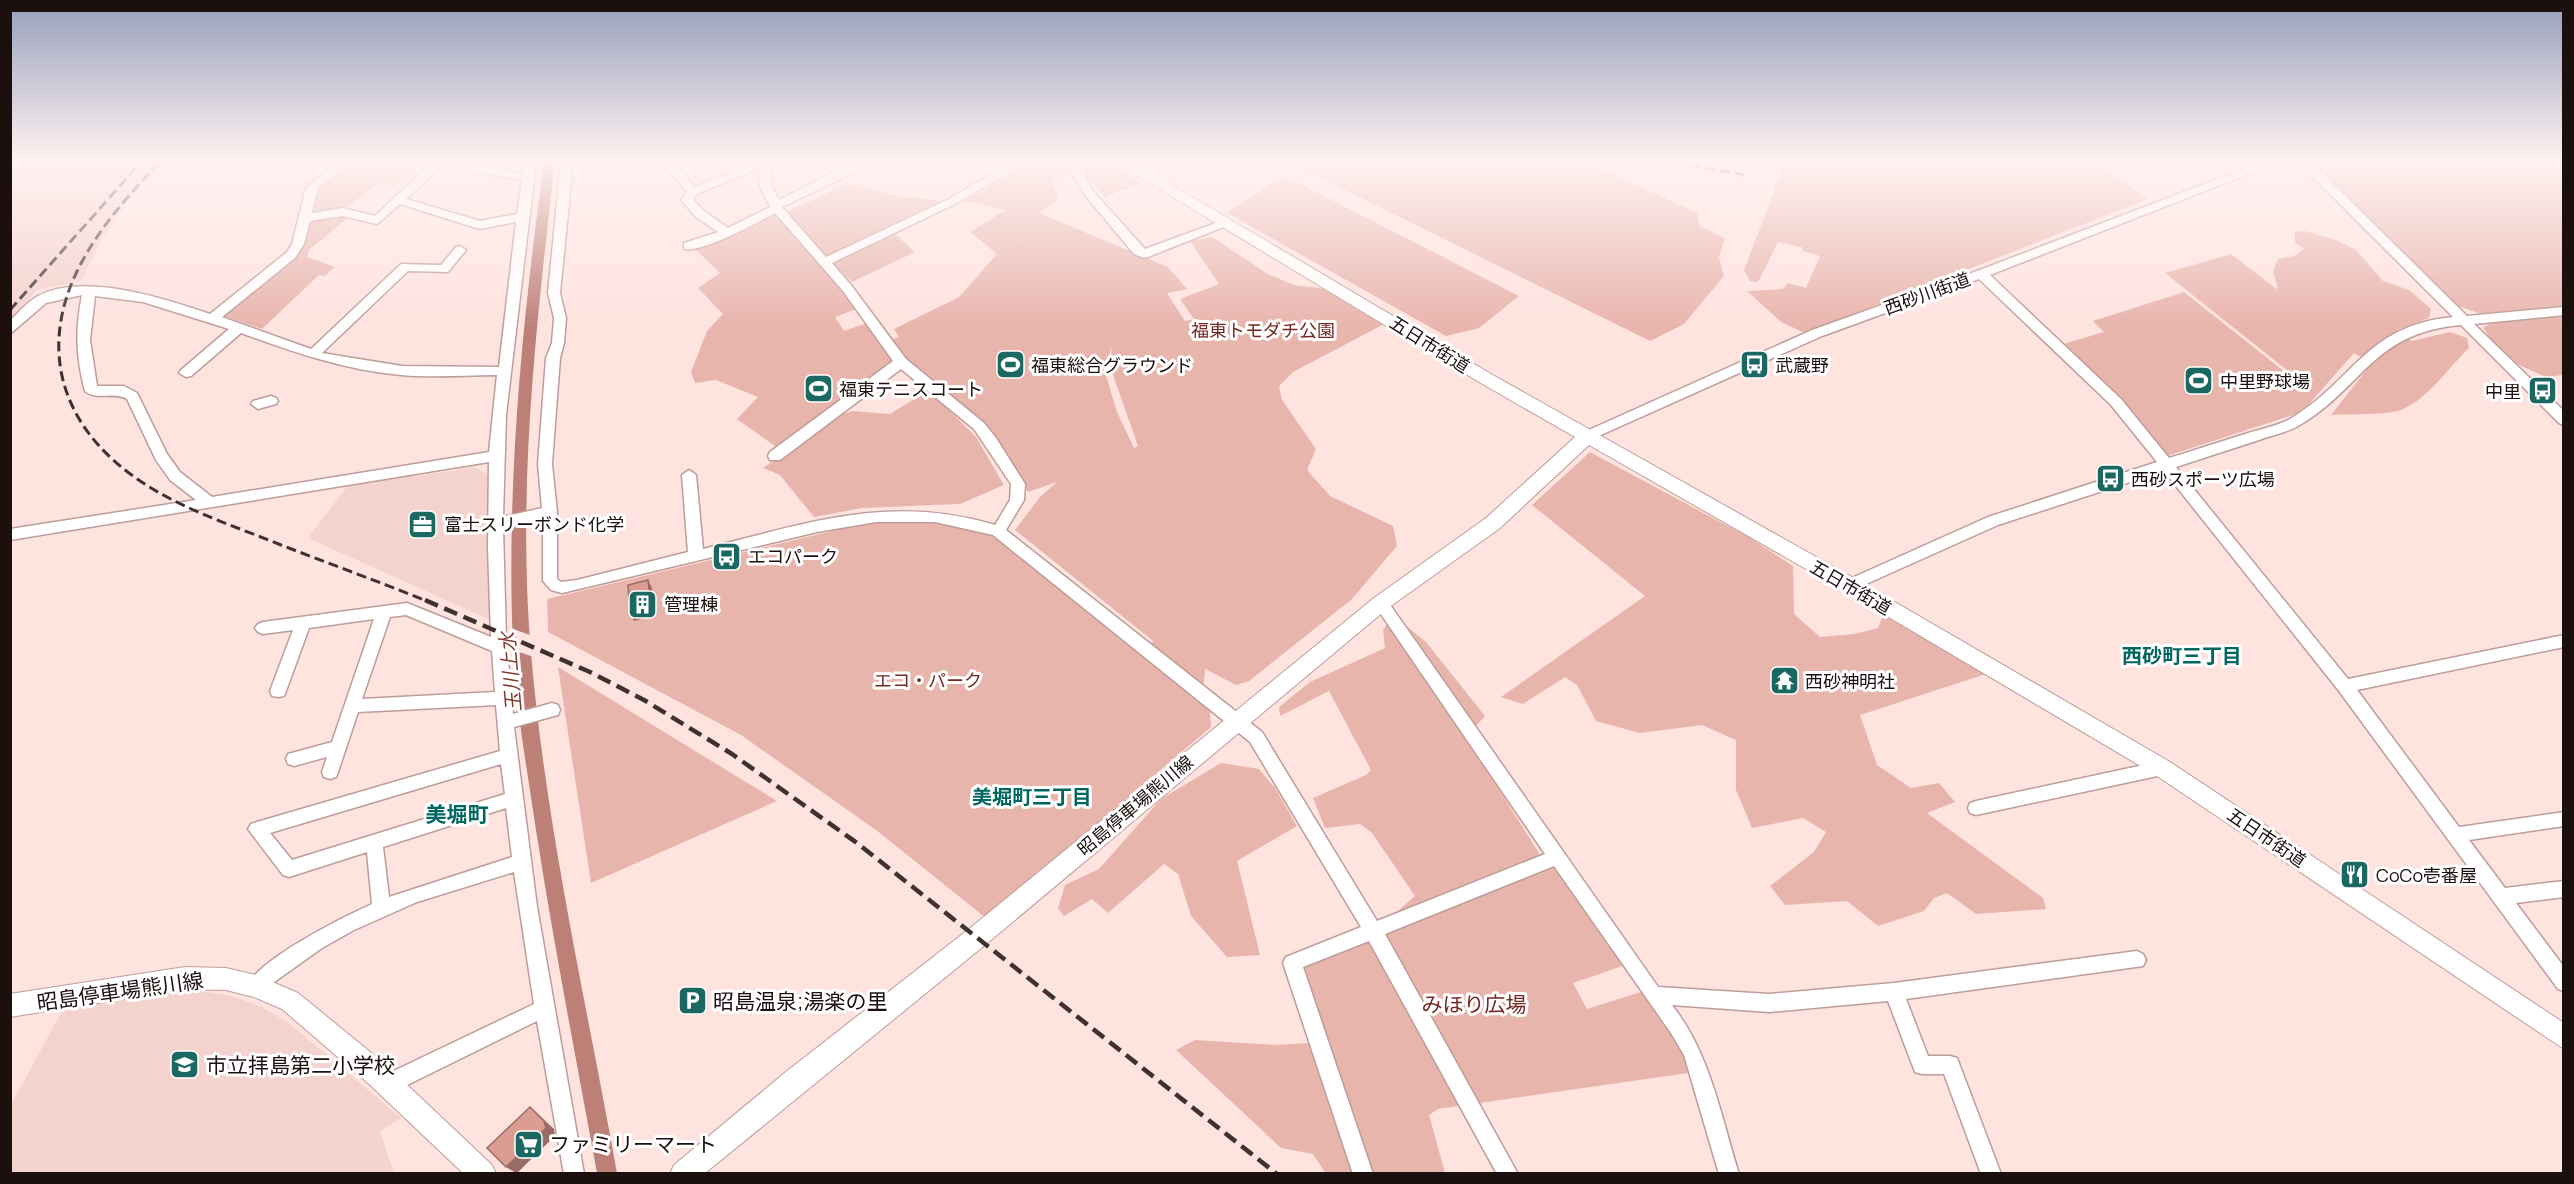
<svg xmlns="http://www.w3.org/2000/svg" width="2574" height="1184" font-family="Manrope,'Noto Sans JP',sans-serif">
<rect width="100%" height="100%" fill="#ffe3df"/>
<!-- built -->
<g fill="#f4d2cd">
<path d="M 11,162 L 164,162 L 129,199 L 102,240 L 81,281 L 37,290 L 11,319 Z"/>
<path d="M 474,467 L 492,476 L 490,620 L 308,538 L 349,484 L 414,473 L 414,477 Z"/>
<path d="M 196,990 L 231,996 L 262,1007 L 290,1024 L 401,1118 L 380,1131 L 394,1173 L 11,1174 L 11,1105 L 62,1011 L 160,991 Z"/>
</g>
<!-- green -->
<g fill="#e8b5ad" fill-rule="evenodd">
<path d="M 351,162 L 422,162 L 395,186 L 381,182 L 339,213 L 349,217 L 309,250 L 307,257 L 335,267 L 325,276 L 319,275 L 262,329 L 221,315 L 297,255 L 304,245 L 316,189 Z"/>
<path d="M 1035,162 L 1063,162 L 1067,170 L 1090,169 L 1098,162 L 1111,163 L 1141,183 L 1105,197 L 1083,172 L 1066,174 L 1052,180 L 1058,199 L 1039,213 L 1168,267 L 1187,289 L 1167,293 L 1185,321 L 1194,319 L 1180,299 L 1219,284 L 1190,241 L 1212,237 L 1268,274 L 1294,285 L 1327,289 L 1386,323 L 1293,372 L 1279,386 L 1282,400 L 1316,449 L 1307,470 L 1330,496 L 1393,526 L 1397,546 L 1352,599 L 1249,681 L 1236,685 L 1205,669 L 1202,703 L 1210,710 L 1211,727 L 986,918 L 876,830 L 741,735 L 548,632 L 547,599 L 870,522 L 895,519 L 947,523 L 994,537 L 1144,654 L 1153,641 L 1015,530 L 1040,497 L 1057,482 L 1028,492 L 991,429 L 907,359 L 891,340 L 899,337 L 894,329 L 959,297 L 997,254 L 970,232 L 1006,210 L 964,201 ZM 1111,347 L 1112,372 L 1138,446 L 1134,448 L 1117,412 L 1105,372 Z"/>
<path d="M 1289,162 L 1587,162 L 1697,213 L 1700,226 L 1725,238 L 1719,257 L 1724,276 L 1684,324 L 1650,341 Z"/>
<path d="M 1785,162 L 2093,162 L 2148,199 L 1805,333 L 1781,322 L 1747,291 L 1783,289 L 1788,283 L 1806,288 L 1820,256 L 1803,251 L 1802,247 L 1778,242 L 1758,282 L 1750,281 L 1744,270 Z"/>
<path d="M 2310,162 L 2563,162 L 2563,306 L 2482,314 L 2455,305 Z"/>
<path d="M 1289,178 L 1519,296 L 1479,328 L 1446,336 L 1227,213 L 1275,181 Z"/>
<path d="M 848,184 L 899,196 L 941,201 L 823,257 L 788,211 Z"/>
<path d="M 778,213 L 856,309 L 835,317 L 844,331 L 867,323 L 896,360 L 779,449 L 737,419 L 758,397 L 716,380 L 695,383 L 691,372 L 707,331 L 723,314 L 698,288 L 720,273 L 694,248 L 739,233 Z"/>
<path d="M 2305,231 L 2336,240 L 2356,250 L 2383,281 L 2409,290 L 2431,309 L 2429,318 L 2397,330 L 2412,341 L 2450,332 L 2467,338 L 2469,348 C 2448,368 2428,399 2401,410 C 2389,415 2347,414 2331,415 L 2372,363 L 2354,353 L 2302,412 L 2167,456 L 2128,407 L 2063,344 L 2104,332 L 2093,321 L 2184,292 L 2295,380 L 2298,379 L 2165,273 L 2231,254 L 2278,290 L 2273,271 L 2278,259 L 2294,256 L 2304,249 L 2295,242 L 2295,232 Z"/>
<path d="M 894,233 L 915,252 L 852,282 L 832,262 Z"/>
<path d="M 2563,316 L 2563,375 L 2546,377 L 2506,359 L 2483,328 L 2493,322 Z"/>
<path d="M 929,390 L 976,437 L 1004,485 L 960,504 L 862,508 L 814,517 L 780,475 L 763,468 L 840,415 L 852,411 L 890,414 Z"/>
<path d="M 1590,452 L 1750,538 L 1793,566 L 1794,614 L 1820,637 L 1854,634 L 1878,628 L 1883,615 L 1986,674 L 1860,715 L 1877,765 L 1911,788 L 1939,783 L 1955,802 L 1927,813 L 2043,898 L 2046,909 L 1976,914 L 1947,893 L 1934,898 L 1924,911 L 1878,926 L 1847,901 L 1785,905 L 1770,886 L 1814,852 L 1826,832 L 1803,818 L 1752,828 L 1736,790 L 1736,740 L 1702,725 L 1640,733 L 1596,721 L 1577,685 L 1565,677 L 1523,704 L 1501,697 L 1645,596 L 1532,505 Z"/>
<path d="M 1393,615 L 1426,642 L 1485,716 L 1466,737 L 1547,866 L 1559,868 L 1628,964 L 1573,983 L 1587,1009 L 1644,991 L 1683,1048 L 1688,1073 L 1438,1109 L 1429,1115 L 1445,1173 L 1326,1174 L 1313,1154 L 1281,1148 L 1176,1050 L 1195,1040 L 1274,1045 L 1326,1042 L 1304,966 L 1391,917 L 1415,896 L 1372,833 L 1360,824 L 1325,828 L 1313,798 L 1366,775 L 1371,770 L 1329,691 L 1280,716 L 1279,707 L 1310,682 L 1385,648 L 1383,630 Z"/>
<path d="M 558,667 L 777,801 L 591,883 Z"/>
<path d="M 1221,763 L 1259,769 L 1275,788 L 1297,826 L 1237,861 L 1260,955 L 1227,957 L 1191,916 L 1178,874 L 1164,864 L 1108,913 L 1092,899 L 1064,916 L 1058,908 L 1065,885 L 1099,869 L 1161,799 Z"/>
</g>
<!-- water -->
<path fill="#bc8077" d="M 544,162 L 555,162 C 536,325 517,489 531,653 C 546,828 586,1001 617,1173 L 597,1173 C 576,1059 554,945 536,830 C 527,769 516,709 513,647 C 506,486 522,322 544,162 Z"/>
<!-- pier -->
<path fill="#ffe3df" d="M 510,628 L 533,636 L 534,657 L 510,649 Z"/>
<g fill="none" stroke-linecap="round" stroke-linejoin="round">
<defs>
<g id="minor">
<path d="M 338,162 L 351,162 L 317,189 L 312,213 L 343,208 L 375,216 L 432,162 L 461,162 L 523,174 L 524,162 L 536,162 L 506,415 L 503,517 L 542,508 L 538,464 L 546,358 L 552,343 L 554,318 L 548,293 L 561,162 L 573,162 L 560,293 L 566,318 L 564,343 L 560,358 L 552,464 L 557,512 L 557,579 L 561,582 L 577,580 L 688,552 L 682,475 L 689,470 L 696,475 L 703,549 C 805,524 889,493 995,525 L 1010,500 L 1011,484 L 974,429 L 901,369 L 780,460 L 770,460 L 768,456 L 770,452 L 893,361 L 843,291 L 775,213 C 757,223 702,253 684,249 L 684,243 L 718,232 L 696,217 L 683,202 L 681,200 L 687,192 L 661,162 L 673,162 L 695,187 L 755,162 L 769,162 L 772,187 L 779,200 L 853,162 L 868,162 L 841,179 L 782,207 L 826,257 L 949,199 L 1012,162 L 1027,162 L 957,203 L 832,263 L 851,285 L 906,359 L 984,423 L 996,438 L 1025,484 L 1024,500 L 1006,530 L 1262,732 L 1377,921 L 1545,854 L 1376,607 L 1373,603 L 1376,599 L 1386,599 L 1658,987 L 1769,994 L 1894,983 L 2137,951 L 2143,954 L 2146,960 L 2143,966 L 1906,999 L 1928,1056 L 1950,1056 L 1957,1058 L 2001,1174 L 1981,1174 L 1944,1074 L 1922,1074 L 1915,1072 L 1888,1001 L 1769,1012 L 1672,1005 C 1710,1053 1721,1116 1739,1174 L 1719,1174 L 1684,1055 L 1671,1033 L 1554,866 L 1385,934 L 1518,1174 L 1497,1174 L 1369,941 L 1303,967 L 1373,1174 L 1353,1174 L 1283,963 L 1286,957 L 1361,927 L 1250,742 L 993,535 L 935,522 L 876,522 L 817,532 L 562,593 L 551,590 L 543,581 L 543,519 L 503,528 L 506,638 L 513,714 L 552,703 L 558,705 L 560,710 L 558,715 L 514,727 L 537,907 L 584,1174 L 564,1174 L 537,1021 L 393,1092 L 386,1095 L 379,1092 L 376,1085 L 379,1078 L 534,1004 L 514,872 L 417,902 L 354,930 L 322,948 L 256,995 L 250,992 L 247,986 C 259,959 343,917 372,904 L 367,852 L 289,877 L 283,875 L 248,829 L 251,824 L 257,822 L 500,751 L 496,705 L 358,712 L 338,772 L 336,777 L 330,779 L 324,777 L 322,772 L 327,757 L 294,766 L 288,764 L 286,759 L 288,754 L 332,742 L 374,619 L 309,628 L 286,691 L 284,696 L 278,697 L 272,696 L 270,691 L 293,630 L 263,634 L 258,632 L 255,628 L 258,624 L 263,622 L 407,603 L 491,637 L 488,547 L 489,462 L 10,540 L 10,529 L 196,500 L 170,480 L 156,460 L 127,399 C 114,391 96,401 85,391 C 76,358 75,329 82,295 L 46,303 L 10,334 L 10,321 C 19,312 27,302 38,296 C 83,272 163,298 210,314 L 287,252 L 292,244 L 306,188 ZM 442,166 L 522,180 L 517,214 L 480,221 L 406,199 ZM 758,169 L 760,187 L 770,207 L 728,228 L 704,211 L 693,200 L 697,194 ZM 400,204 L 480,229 L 516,222 L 499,367 L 402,366 L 322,353 L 408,271 L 448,272 L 466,250 L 460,246 L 456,247 L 441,265 L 401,264 L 311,349 L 222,317 L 295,258 L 304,244 L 310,221 L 343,216 L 377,224 ZM 95,296 L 143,302 L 229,329 L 181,370 L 179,373 L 186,377 L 191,376 L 241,333 C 293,352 345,370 401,375 C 433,378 465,375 497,375 L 489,452 L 212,497 L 180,472 L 167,454 L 137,393 L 124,386 L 97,386 L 90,340 ZM 406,615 L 492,651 L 495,692 L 362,699 L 390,617 ZM 501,764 L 505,794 L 292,860 L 270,833 ZM 506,808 L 512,857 L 389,897 L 383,847 Z"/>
<path d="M 609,162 L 633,162 L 618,169 Z"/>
<path d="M 1066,162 L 1078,162 L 1093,191 L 1145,249 L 1221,221 L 1225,220 L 1231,224 L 1148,257 L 1144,258 L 1134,254 L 1084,194 Z"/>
<path d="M 2262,162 L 2279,162 L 1990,275 L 2121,399 L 2169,458 C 2196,450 2222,441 2248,433 C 2261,429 2276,426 2288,420 C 2353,383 2365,325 2453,317 L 2298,162 L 2311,162 L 2467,316 L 2564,307 L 2564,315 L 2474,324 L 2564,411 L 2564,425 L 2559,423 L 2461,325 C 2371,333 2364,388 2298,426 C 2286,433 2271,435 2259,440 C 2231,449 2204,458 2176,467 L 2348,679 L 2564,635 L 2564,647 L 2357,690 L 2459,827 L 2564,812 L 2564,826 L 2469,840 L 2505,888 L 2564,881 L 2564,897 L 2516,903 L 2564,967 L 2564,991 L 2558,989 L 2339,691 L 2164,471 L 1998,525 L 1855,589 L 1845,589 L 1843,585 L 1845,581 L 1988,517 L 2157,462 L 2111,405 L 1979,279 L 1822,336 L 1592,439 L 1587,441 L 1580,436 L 1582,433 L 1812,330 L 1977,271 Z"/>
<path d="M 271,396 L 276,398 L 278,401 L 276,404 L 258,409 L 251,404 L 253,401 Z"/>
<path d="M 2162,761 L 2168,763 L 2170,768 L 2168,773 L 2162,775 L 1976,815 L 1970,813 L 1968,808 L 1970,803 L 1976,801 Z"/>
</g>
<g id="major">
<path d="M 1115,162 L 1133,162 L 1491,374 L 1857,580 L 2170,762 L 2564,1023 L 2564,1049 L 2154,774 L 1843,590 L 1589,445 L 1500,528 L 1388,608 L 985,945 L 704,1174 L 670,1174 L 674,1165 L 787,1071 L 969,929 L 1374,598 L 1486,518 L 1575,437 L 1479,382 Z"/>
<path d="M 185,967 L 226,968 L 256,975 L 298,993 L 386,1065 L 492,1165 L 496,1174 L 464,1174 L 368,1083 L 282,1009 L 254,997 L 226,990 L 185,989 L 10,1017 L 10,994 Z"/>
</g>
</defs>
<!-- minor casing -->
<use href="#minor" stroke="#bd9d98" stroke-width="3"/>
<!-- major casing -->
<use href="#major" stroke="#bd9d98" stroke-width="2"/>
<!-- minor -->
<use href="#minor" fill="#fff" fill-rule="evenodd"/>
<!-- major -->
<use href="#major" fill="#fff" fill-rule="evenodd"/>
<!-- rail-far1 -->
<g stroke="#3f312f" stroke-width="3" stroke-dasharray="10 5" stroke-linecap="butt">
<path d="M 159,162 C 132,192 104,222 84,258 C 37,341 57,421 133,476 C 177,508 232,525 281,545 C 330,564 380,582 429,602"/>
<path d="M 1676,162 L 1744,175"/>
<path d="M 10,310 L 141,162"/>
</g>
<!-- rail -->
<path stroke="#3f312f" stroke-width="4.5" stroke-dasharray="14 7" stroke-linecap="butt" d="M 425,600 L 590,672 L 644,700 L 732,754 L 857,843 L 1277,1174"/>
</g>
<!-- shaded-wall -->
<g fill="#996d66">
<path d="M 648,580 L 652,588 L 655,615 L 634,621 L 630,613 Z"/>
<path d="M 530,1107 L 554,1129 L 555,1136 L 517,1173 L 516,1173 L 506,1167 Z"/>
</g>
<!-- building -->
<g fill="#db9c92" stroke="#996d66" stroke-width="1.5">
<path d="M 648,580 L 651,608 L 630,613 L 628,585 Z"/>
<path d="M 530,1107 L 544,1121 L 546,1128 L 506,1167 L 487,1148 Z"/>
</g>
<!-- sky -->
<linearGradient id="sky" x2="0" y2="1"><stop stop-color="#969fbb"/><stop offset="0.49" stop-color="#fff2f1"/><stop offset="1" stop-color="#fff2f1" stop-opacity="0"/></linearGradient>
<rect width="2574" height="328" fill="url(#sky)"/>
<!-- icons -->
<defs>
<symbol id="stadium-square" viewBox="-11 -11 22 22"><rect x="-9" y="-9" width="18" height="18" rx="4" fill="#1b6762" stroke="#fff"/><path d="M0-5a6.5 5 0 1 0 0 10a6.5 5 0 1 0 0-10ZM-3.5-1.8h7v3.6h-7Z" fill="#fff"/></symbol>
<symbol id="bus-square" viewBox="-11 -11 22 22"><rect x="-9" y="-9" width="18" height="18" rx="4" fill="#1b6762" stroke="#fff"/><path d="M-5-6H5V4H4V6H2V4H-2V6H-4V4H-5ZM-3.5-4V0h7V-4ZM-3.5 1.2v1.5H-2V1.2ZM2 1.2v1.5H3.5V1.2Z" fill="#fff"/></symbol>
<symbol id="office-square" viewBox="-11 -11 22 22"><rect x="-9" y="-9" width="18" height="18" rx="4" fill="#1b6762" stroke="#fff"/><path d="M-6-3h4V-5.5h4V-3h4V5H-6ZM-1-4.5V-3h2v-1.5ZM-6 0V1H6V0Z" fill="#fff"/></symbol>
<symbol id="building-square" viewBox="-11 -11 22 22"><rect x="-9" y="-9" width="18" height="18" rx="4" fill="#1b6762" stroke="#fff"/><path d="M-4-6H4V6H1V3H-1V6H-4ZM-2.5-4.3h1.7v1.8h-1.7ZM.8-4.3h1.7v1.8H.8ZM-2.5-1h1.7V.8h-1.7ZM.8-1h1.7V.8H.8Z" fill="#fff"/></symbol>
<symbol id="temple-square" viewBox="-11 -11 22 22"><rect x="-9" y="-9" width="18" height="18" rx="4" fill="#1b6762" stroke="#fff"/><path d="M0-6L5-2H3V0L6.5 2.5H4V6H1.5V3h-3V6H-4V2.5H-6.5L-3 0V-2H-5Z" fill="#fff"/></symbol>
<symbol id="restaurant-square" viewBox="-11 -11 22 22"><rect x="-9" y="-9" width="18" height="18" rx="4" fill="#1b6762" stroke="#fff"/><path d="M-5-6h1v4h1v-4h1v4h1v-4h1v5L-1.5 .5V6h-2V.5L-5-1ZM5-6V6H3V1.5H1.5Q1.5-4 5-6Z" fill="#fff"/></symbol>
<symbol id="parking-square" viewBox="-11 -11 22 22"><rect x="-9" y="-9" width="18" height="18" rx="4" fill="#1b6762" stroke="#fff"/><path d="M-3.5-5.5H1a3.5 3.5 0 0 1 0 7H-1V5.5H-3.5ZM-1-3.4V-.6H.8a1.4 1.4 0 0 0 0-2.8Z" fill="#fff"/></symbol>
<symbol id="school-square" viewBox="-11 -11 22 22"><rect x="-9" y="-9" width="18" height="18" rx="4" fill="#1b6762" stroke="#fff"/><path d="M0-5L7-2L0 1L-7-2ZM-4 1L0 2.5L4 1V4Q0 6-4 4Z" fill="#fff"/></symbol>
<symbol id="supermarket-square" viewBox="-11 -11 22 22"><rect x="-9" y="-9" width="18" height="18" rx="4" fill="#1b6762" stroke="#fff"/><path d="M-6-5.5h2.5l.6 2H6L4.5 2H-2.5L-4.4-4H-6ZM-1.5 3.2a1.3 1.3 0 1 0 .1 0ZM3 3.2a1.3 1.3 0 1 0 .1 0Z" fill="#fff"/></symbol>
</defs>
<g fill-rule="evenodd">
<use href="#stadium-square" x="994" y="348" width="33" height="33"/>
<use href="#bus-square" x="1738" y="348" width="33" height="33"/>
<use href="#stadium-square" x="2182" y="364" width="33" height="33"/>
<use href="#stadium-square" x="802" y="372" width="33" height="33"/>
<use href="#bus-square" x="2526" y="374" width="33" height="33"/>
<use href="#bus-square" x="2094" y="462" width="33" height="33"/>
<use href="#office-square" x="406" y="508" width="33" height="33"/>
<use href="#bus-square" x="710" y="540" width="33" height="33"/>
<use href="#building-square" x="626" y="588" width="33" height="33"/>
<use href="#temple-square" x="1768" y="664" width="33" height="33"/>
<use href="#restaurant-square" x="2338" y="858" width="33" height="33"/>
<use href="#parking-square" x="676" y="984" width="33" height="33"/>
<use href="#school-square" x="168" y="1048" width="33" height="33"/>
<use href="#supermarket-square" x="512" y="1128" width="33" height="33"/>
</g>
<g text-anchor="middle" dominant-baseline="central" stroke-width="6" stroke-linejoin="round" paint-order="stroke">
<!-- street labels -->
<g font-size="18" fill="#1b100e" stroke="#fff">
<text transform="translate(1927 293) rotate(-20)">西砂川街道</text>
<text transform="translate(1430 344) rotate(32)">五日市街道</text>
<text transform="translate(1851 587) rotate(30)">五日市街道</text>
<text transform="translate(1135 805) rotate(-40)">昭島停車場熊川線</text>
<text transform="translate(2267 837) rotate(34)">五日市街道</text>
</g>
<!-- park labels -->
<g font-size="18" fill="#732820" stroke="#fff">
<text x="1263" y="330">福東トモダチ公園</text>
<text x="928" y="680">エコ・パーク</text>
</g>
<!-- poi labels -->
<g font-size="18" fill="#1b100e" stroke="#fff" text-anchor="start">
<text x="1031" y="365">福東総合グラウンド</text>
<text x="1775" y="365">武蔵野</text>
<text x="2220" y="381">中里野球場</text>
<text x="839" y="389">福東テニスコート</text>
<text x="2521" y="391" text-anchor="end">中里</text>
<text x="2131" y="479">西砂スポーツ広場</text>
<text x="444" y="524">富士スリーボンド化学</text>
<text x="748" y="556">エコパーク</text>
<text x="664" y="604">管理棟</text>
<text x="1805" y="681">西砂神明社</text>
<text x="2376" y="875">CoCo壱番屋</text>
</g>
<!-- neighbourhood labels -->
<g font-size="20" font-weight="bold" fill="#006660" stroke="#fff">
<text x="2182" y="655">西砂町三丁目</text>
<text x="1032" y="796">美堀町三丁目</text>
</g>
<!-- water labels -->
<g font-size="20" font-style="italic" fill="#84372f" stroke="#fff">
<text transform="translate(510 672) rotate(-95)">玉川上水</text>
</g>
<!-- quarter labels -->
<g font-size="21" font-weight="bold" fill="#006660" stroke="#fff">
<text x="457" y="814">美堀町</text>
</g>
<!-- near-street labels -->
<g font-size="21" fill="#1b100e" stroke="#fff">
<text transform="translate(120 991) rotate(-8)">昭島停車場熊川線</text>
</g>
<!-- near-poi labels -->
<g font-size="21" fill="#1b100e" stroke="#fff" text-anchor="start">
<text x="713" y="1001">昭島温泉;湯楽の里</text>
<text x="206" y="1065">市立拝島第二小学校</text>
<text x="549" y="1144">ファミリーマート</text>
</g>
<!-- near-park labels -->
<g font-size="21" fill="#732820" stroke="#fff">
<text x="1474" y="1004">みほり広場</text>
</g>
</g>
<!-- border -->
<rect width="2574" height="1184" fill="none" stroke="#1b100e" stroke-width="24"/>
</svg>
